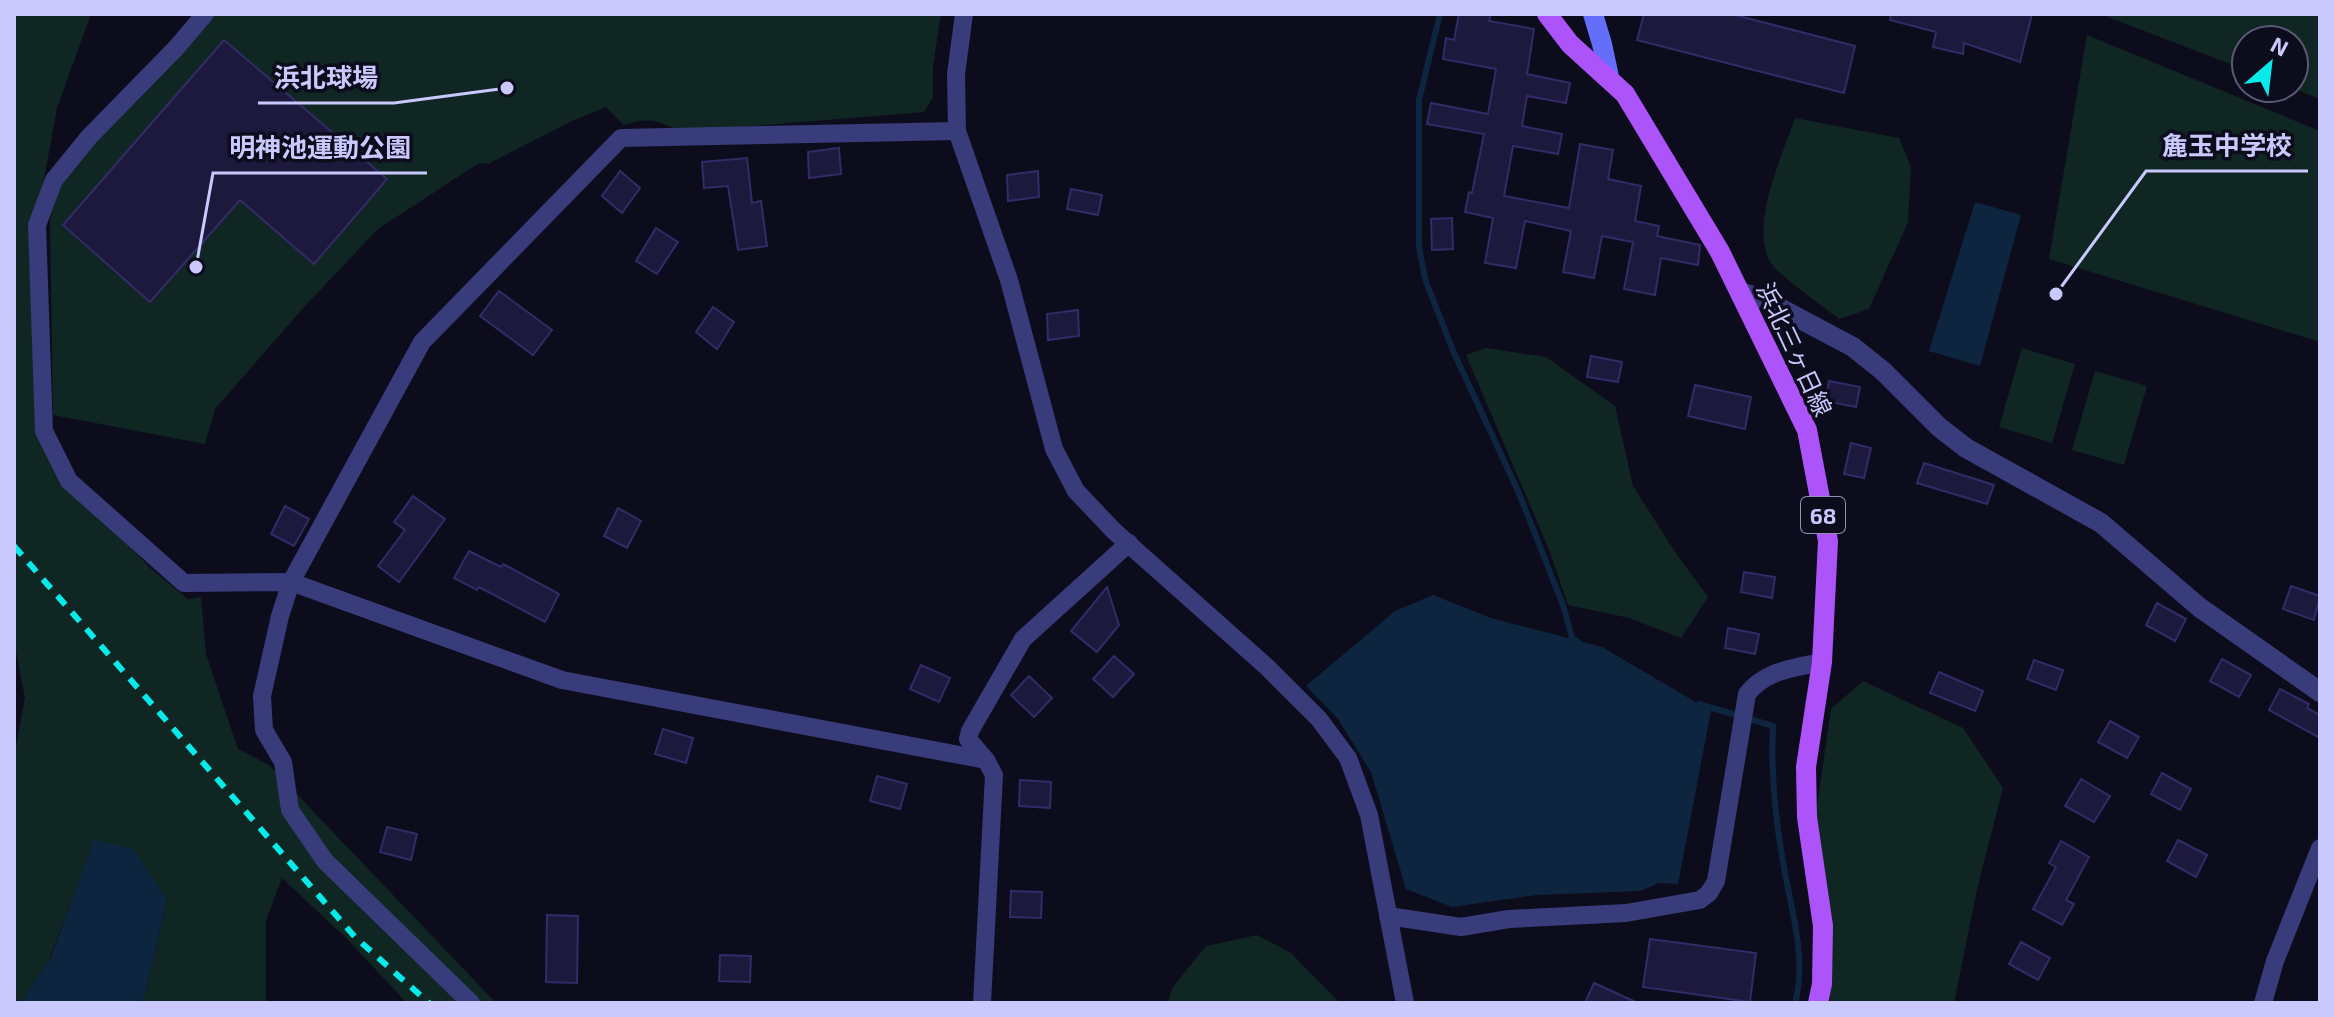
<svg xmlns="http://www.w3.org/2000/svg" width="2334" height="1017" font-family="'Exo 2','Noto Sans JP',sans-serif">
<rect width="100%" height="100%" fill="#0d0c1c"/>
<!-- green -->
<g fill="#0f2623">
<path d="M 14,14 L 91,14 L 57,108 L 42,190 L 36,421 L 69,481 L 150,568 L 188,599 L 201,597 L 206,654 L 238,749 L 269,765 L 496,1003 L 407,1003 L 346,938 L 282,878 L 266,920 L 266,1003 L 143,1003 L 167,899 L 95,840 L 49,960 L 21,1003 L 14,1003 L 14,757 L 25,698 L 14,642 Z"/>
<path d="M 211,14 L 941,14 L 933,66 L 933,98 L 924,112 L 681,132 C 658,120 649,117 624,125 L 606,107 L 572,121 L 488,164 L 479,163 L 378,229 L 305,306 L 215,409 L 205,444 L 53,415 L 50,220 L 60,184 L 96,140 Z"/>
<path d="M 2100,14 L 2320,14 L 2320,99 L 2292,88 L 2294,88 L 2294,40 L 2246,40 L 2246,70 Z"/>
<path d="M 2087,35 L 2320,131 L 2320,342 L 2049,259 Z"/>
<path d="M 1795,118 L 1899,138 L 1911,167 L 1908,222 L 1869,309 L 1839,319 C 1825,308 1778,275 1771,263 C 1748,227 1783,154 1795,118 Z"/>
<path d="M 1486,348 L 1546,357 L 1615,406 L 1633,486 L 1675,552 L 1708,597 L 1681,638 L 1629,618 L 1568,605 L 1548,547 L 1466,355 Z"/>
<path d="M 2022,348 L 2075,364 L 2052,443 L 1999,427 Z"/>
<path d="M 2095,371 L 2147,386 L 2124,465 L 2072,450 Z"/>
<path d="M 1863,681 L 1963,728 L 2003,788 L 1978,885 L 1954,1003 L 1830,1001 L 1811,848 L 1831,709 Z"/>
<path d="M 1257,935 L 1291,953 L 1340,1003 L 1168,1003 L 1172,988 L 1206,946 Z"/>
</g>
<!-- water -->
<g fill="#0d253f">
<path d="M 1975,202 L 2021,215 L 1980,366 L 1929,351 Z"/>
<path d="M 1433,595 L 1491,618 L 1602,647 L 1711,711 L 1678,884 L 1659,883 L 1641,891 L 1537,895 L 1452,907 L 1406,889 L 1371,772 L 1338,719 L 1306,686 L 1395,611 Z"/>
<path d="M 94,840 L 133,849 L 167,899 L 143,1003 L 21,1003 L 51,957 Z"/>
</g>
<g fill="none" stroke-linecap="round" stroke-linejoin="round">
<!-- stream -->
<g stroke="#0d253f" stroke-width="6">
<path d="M 1440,14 L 1419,100 L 1419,247 L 1425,279 L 1454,353 L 1518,491 L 1563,605 L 1572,638 L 1578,642"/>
<path d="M 1699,704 L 1773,726 C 1771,768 1775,815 1782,856 C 1789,903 1808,956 1795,1003"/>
</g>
</g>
<!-- building -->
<g fill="#1d193c" stroke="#322b68" stroke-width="2">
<path d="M 1459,14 L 1491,14 L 1489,21 L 1534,29 L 1527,74 L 1570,83 L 1566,103 L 1527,96 L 1522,126 L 1562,134 L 1558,154 L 1513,146 L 1504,196 L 1569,208 L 1580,144 L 1613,150 L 1608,179 L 1641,186 L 1635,221 L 1659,226 L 1657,236 L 1700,245 L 1698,265 L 1661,258 L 1655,295 L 1624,289 L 1633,242 L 1602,236 L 1594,278 L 1563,272 L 1571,231 L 1525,221 L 1516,268 L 1485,263 L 1493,218 L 1465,212 L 1469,192 L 1472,193 L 1484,134 L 1427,124 L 1431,103 L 1488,114 L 1496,69 L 1443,59 L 1446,38 L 1454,40 Z"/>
<path d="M 1644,14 L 1731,14 L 1855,46 L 1844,93 L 1637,40 Z"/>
<path d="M 1891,14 L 2032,14 L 2020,62 L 1964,43 L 1963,54 L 1933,47 L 1936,32 L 1890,20 Z"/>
<path d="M 224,40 L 387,179 L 314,264 L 240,200 L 150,302 L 63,225 Z"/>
<path d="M 839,148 L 841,174 L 809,178 L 808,152 Z"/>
<path d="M 747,158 L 752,203 L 761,201 L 767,246 L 738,250 L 728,186 L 704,188 L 702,162 Z"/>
<path d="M 620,171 L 640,188 L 622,213 L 602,196 Z"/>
<path d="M 1038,171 L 1039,197 L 1008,201 L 1007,175 Z"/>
<path d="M 1071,189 L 1102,195 L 1098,215 L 1067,209 Z"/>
<path d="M 1452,218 L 1453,249 L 1432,250 L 1431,219 Z"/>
<path d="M 656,228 L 678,242 L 657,274 L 636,261 Z"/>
<path d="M 499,291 L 552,330 L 533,355 L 480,316 Z"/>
<path d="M 713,307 L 734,322 L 717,349 L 696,332 Z"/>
<path d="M 1078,310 L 1079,336 L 1048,340 L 1047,314 Z"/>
<path d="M 1591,356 L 1622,362 L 1618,382 L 1587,377 Z"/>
<path d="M 1829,381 L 1860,387 L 1856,407 L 1825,401 Z"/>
<path d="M 1695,385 L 1751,397 L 1745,429 L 1688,416 Z"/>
<path d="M 1851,443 L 1871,448 L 1864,478 L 1844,474 Z"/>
<path d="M 1924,463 L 1994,485 L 1987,504 L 1917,483 Z"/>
<path d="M 413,496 L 445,519 L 399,582 L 378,566 L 405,530 L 394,522 Z"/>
<path d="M 285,506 L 309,519 L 294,546 L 271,534 Z"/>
<path d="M 618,508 L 641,521 L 627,548 L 604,536 Z"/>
<path d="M 469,551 L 501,567 L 503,564 L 559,594 L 545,622 L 479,587 L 477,590 L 454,578 Z"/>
<path d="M 1744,572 L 1775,577 L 1772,598 L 1741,592 Z"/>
<path d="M 2291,586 L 2320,596 L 2314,620 L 2283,609 Z"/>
<path d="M 1107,587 L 1119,625 L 1097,652 L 1071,631 Z"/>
<path d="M 2157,603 L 2186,619 L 2175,641 L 2146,625 Z"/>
<path d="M 1728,628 L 1759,634 L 1755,654 L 1725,648 Z"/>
<path d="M 1114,656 L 1134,674 L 1113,697 L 1093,679 Z"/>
<path d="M 2222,659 L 2251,675 L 2239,697 L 2210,681 Z"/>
<path d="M 2034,660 L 2063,670 L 2056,690 L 2027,679 Z"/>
<path d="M 921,665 L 950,678 L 939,702 L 910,689 Z"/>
<path d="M 1939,672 L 1983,691 L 1975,711 L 1930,693 Z"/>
<path d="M 1029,676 L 1052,698 L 1034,717 L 1011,695 Z"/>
<path d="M 2280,689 L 2309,704 L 2307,708 L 2320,715 L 2320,738 L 2269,710 Z"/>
<path d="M 2110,721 L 2139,737 L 2127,758 L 2098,742 Z"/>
<path d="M 663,729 L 693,738 L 686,763 L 655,754 Z"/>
<path d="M 2162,773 L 2191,789 L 2180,810 L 2151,794 Z"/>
<path d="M 877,776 L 907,784 L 900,809 L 870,801 Z"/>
<path d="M 2081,779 L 2110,796 L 2094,822 L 2065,806 Z"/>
<path d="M 1020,780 L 1051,782 L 1050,808 L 1019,806 Z"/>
<path d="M 387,827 L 417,834 L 411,860 L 380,852 Z"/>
<path d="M 2178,840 L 2207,855 L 2196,877 L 2167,861 Z"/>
<path d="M 2061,841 L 2089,857 L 2066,900 L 2074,904 L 2062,925 L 2033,909 L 2056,867 L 2049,863 Z"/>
<path d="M 1011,891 L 1042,892 L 1041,918 L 1010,917 Z"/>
<path d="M 547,915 L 578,916 L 577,983 L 546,982 Z"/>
<path d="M 1650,939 L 1756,953 L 1750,1002 L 1643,987 Z"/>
<path d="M 2021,942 L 2050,958 L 2038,980 L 2009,964 Z"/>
<path d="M 720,955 L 751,956 L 750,982 L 719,981 Z"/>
<path d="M 1594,983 L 1638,1003 L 1585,1003 Z"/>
</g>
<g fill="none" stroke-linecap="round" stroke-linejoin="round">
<!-- minor -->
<g stroke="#383c7a" stroke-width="18">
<path d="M 205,14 L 176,48 L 89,137 L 54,180 L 37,225 L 44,431 L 69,481 L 184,583 L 291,582 L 562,680 L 986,760"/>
<path d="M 964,14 L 956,74 L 957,131 L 1009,280 L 1054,449 L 1076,491 L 1114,531 L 1267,667 L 1319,719 L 1348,758 L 1369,815 L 1405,1003"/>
<path d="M 1388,916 L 1461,927 L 1509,919 L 1626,913 L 1700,900 L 1709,893 L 1716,881 L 1747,694 C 1766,670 1794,668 1822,662"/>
<path d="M 471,1003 L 325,861 L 290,810 L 283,762 L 264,730 L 262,696 L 280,616 L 291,582 L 422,342 L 621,138 L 957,131"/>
<path d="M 982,1003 L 994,775 L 986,760 L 968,739 L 970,731 L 1023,639 L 1129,543"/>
<path d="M 2263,1003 L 2275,961 L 2320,848"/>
</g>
<!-- tertiary -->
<path stroke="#383c7a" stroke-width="20" d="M 1740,292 L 1761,298 L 1853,347 L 1883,371 L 1939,427 L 1966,448 L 2101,523 L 2199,607 L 2320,692"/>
<!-- secondary -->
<path stroke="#636efa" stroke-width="20" d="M 1593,14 L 1602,44 L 1609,77"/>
<!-- primary -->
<path stroke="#ac54f9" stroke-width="20" d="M 1547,14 L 1570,44 L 1625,94 L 1720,252 L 1807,430 L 1828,541 L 1822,662 L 1806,767 L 1807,817 L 1823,926 L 1822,984 L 1818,1003"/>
<!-- rail -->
<path stroke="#08e9ea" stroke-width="6" stroke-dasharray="12 10" stroke-linecap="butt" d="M 14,546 L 355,937 L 429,1003"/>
</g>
<g text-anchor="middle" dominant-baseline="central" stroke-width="7" stroke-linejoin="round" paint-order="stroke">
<!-- shield labels -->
<rect fill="#0d0c1c" stroke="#9190ba" stroke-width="2" x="1801" y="497" width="44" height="36" rx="6"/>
<g font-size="22" font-weight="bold" fill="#cac9fd">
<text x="1823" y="515">68</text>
</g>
<!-- street labels -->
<g font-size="24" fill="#cac9fd" stroke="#0d0c1c">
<text transform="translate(1795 349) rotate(65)">浜北三ヶ日線</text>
</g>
</g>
<!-- callouts -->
<path fill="none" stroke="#cac9fd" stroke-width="3" d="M507 88L394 103H258M2056 294L2146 171H2308M196 267L213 173H427"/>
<g fill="#cac9fd" stroke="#0d0c1c" stroke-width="3">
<circle cx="507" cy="88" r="8"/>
<circle cx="2056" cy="294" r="8"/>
<circle cx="196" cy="267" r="8"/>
</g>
<g font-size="26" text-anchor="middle" font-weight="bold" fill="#cac9fd" stroke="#0d0c1c" stroke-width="7" stroke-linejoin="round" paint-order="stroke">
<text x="326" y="87">浜北球場</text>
<text x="2227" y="155">麁玉中学校</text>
<text x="320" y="157">明神池運動公園</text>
</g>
<!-- border -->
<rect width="2334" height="1017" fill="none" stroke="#cac9fd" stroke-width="32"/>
<!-- north arrow -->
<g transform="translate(2270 64) rotate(28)"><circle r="38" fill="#0d0c1c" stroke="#595876" stroke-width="2"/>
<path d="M0-6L14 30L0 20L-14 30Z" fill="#08e9ea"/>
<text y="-12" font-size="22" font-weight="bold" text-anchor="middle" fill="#cac9fd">N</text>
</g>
</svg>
